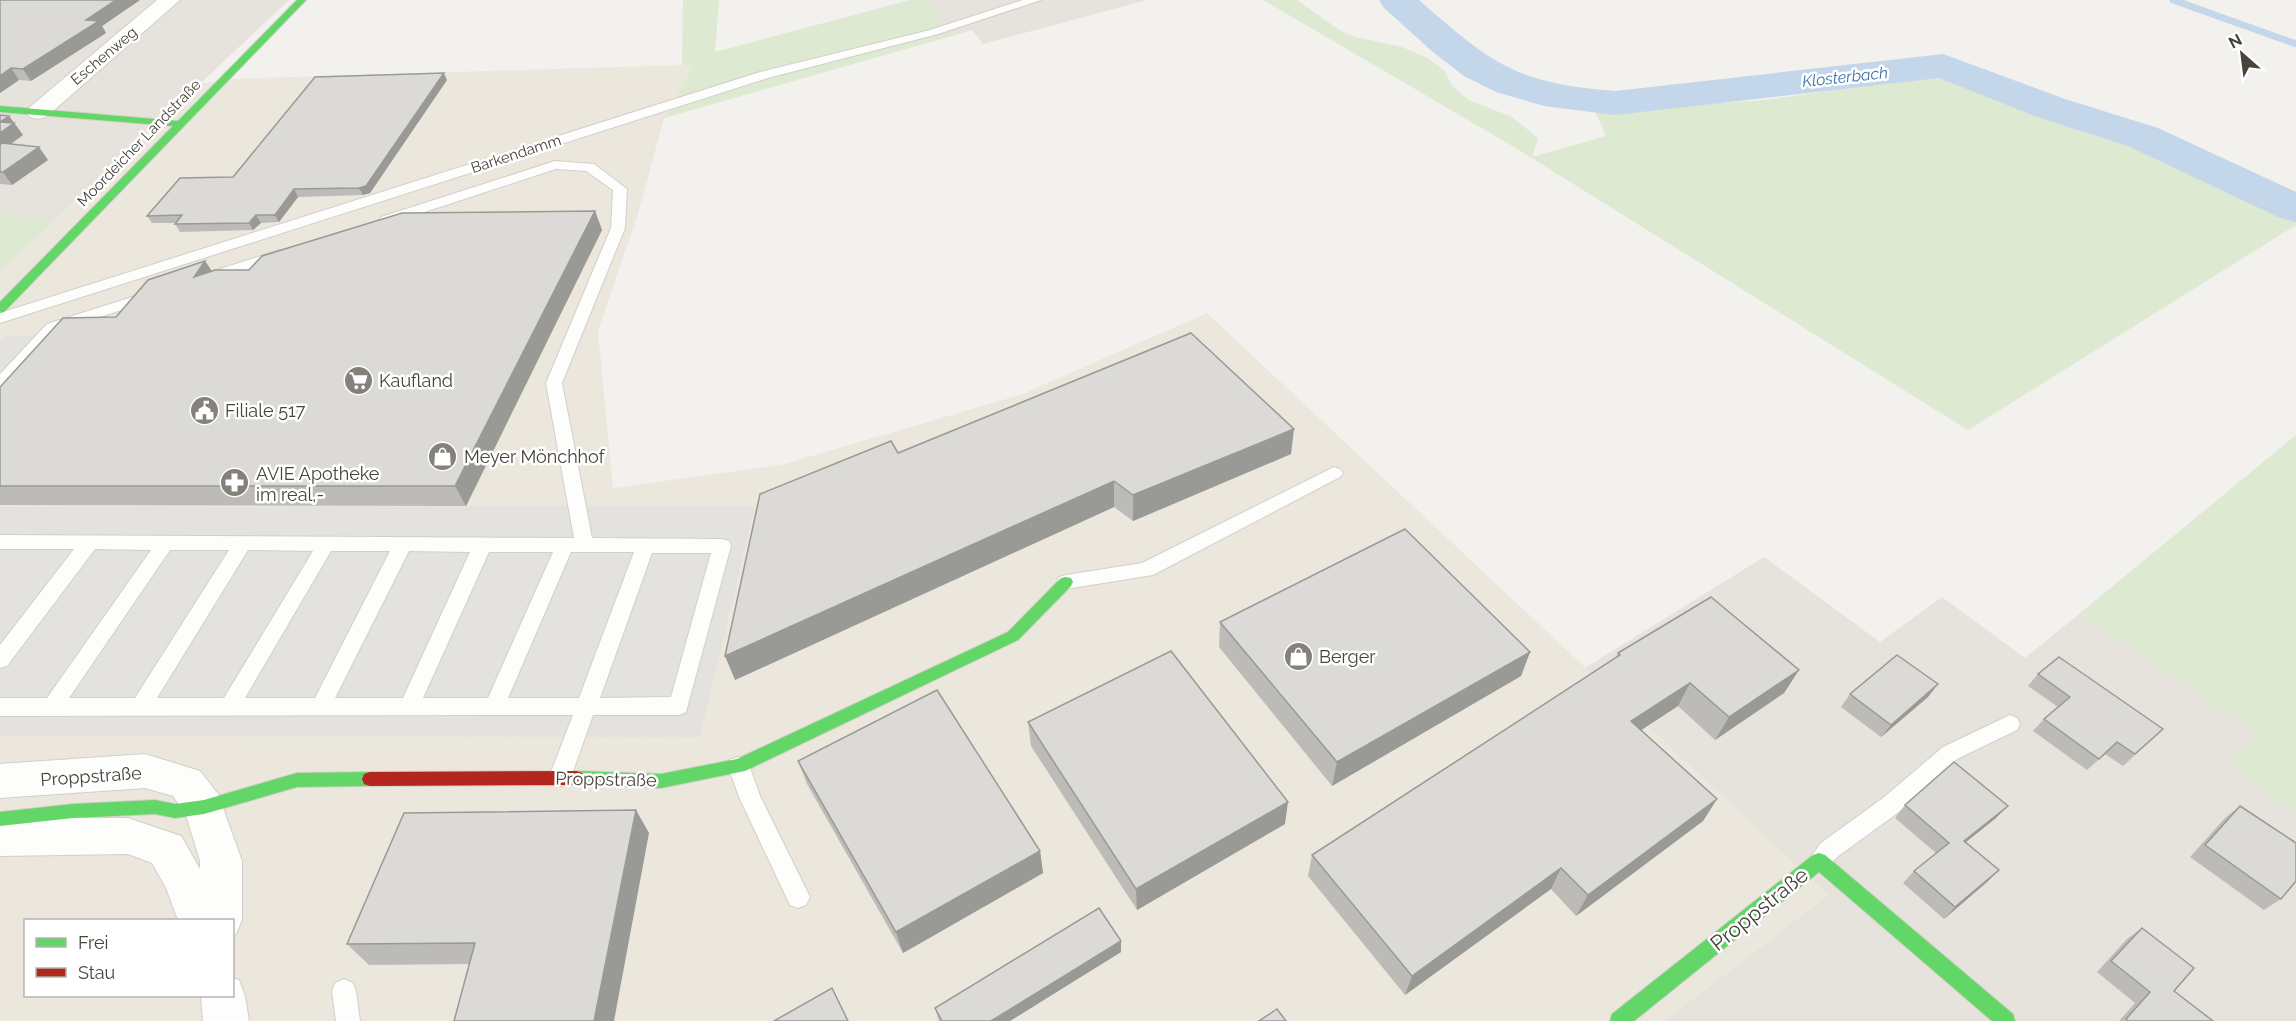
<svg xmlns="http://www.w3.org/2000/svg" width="2296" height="1021" font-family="Raleway,sans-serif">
<rect width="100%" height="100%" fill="#f2f1ee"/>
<!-- residential -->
<g fill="#e5e3dc">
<path d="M 0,0 L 289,0 L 53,222 L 0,213 Z"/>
<path d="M 926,0 L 1147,0 L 983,44 L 972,30 L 955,35 L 939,19 Z"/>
<path d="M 1764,557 L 1880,642 L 1942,597 L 2025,658 L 2079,614 L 2257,733 L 2231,768 L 2296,813 L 2296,1021 L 1664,1021 L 1828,895 L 1585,668 Z"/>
</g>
<!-- commercial -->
<path fill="#ece7dc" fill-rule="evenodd" d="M 682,65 L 693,66 L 664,118 L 638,214 L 598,331 L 613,488 L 781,465 L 1020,395 L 1207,313 L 1828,895 L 1664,1021 L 0,1021 L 0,271 L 199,84 L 233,79 ZM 26,920 L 232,920 L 232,996 L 26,996 Z"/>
<!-- green -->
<g fill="#dde9d1">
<path d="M 683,0 L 719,0 L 715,52 L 910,0 L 926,0 L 939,19 L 955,35 L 664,118 L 693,66 L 682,65 Z"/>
<path d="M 1263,0 L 1297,0 L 1339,30 L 1355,37 L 1402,47 L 1427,58 L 1444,70 L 1453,87 L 1469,100 L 1512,117 L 1538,138 L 1532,157 L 1606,136 L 1595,111 L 1765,100 L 1928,77 L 1960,80 L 2021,105 L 2143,146 L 2296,219 L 2296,225 L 1968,430 L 1514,147 Z"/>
<path d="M 0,213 L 53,222 L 0,271 Z"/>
<path d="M 2296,435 L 2296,813 L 2231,768 L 2256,733 L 2079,614 Z"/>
</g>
<!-- parking -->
<g fill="#e3e2df">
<path d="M 78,335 L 0,424 L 0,343 L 6,336 Z"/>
<path d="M 755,506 L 700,737 L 0,736 L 0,507 Z"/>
</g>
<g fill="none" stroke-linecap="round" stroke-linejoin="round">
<!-- stream -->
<path stroke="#c4d7ea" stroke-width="7" d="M 2173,0 L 2296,44"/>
<!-- river -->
<path fill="#c4d7ea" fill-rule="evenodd" d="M 1379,0 L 1419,0 C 1491,63 1516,84 1615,91 L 1943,54 L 2065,99 L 2158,128 L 2296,192 L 2296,222 L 2280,218 L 2128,146 L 2037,117 L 1939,78 L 1615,115 L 1544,106 L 1496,92 L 1464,76 L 1434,53 L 1384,8 Z"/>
<defs>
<g id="lane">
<path d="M 1023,0 L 1041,0 L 938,34 L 768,78 L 0,323 L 0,313 L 760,72 L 930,30 Z"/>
<path d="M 555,161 L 594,164 L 627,189 L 625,228 L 562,383 L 592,538 L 722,539 L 729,541 L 731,546 L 686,712 L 679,715 L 593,715 L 571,777 L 568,784 L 560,786 L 552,784 L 549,777 L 573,715 L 0,716 L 0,698 L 47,698 L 151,550 L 95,549 L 7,666 L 0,668 L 0,645 L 74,549 L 0,549 L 0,535 L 574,538 L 546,383 L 611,228 L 613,190 L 586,171 L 556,169 L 391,223 L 386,224 L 379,220 L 381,217 ZM 170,550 L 229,550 L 135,698 L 69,698 ZM 248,550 L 313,551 L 224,698 L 157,698 ZM 331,551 L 390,551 L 315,698 L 245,698 ZM 409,551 L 470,552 L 403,698 L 335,698 ZM 489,552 L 553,552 L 488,698 L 423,698 ZM 571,552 L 634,552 L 579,698 L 508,698 ZM 652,553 L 711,553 L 671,697 L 600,698 Z"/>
<path d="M 280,250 L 285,251 L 287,254 L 285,257 L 206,283 L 199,278 L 201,275 Z"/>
<path d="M 151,291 L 156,293 L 159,296 L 156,299 L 59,330 L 6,388 L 0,389 L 0,374 L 47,324 Z"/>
<path d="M 1334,467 L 1340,469 L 1343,473 L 1340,477 L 1153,575 L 1066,589 L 1059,587 L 1057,582 L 1059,577 L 1066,575 L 1142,563 Z"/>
<path d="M 2010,715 L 2017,718 L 2020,724 L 2017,730 L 1957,759 L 1899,812 L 1837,857 L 1827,868 L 1819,871 L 1811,868 L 1808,861 L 1821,843 L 1883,798 L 1943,747 Z"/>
<path d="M 739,757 L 747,759 L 760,796 L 806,889 L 810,897 L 806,905 L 798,908 L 790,905 L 739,797 L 728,766 L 731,759 Z"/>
<path d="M 344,979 L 353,983 L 356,991 L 360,1021 L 336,1021 L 332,991 L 335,983 Z"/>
</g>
<g id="street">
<path d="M 157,0 L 180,0 L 46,117 L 38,119 L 30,117 L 26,112 L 30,107 Z"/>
<path d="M 145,754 L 200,771 L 218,794 L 242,861 L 242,920 L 236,934 L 232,936 L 232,920 L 178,920 L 166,888 L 152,863 L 128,854 L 0,856 L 0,818 L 128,818 L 181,836 L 200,869 L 200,861 L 186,815 L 173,796 L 145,788 L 0,798 L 0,764 Z"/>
<path d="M 232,978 L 239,980 L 245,996 L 249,1021 L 203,1021 L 201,996 L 232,996 Z"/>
</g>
<g id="fast">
<path d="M 297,0 L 306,0 L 4,312 L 0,313 L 0,302 L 173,126 L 0,112 L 0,106 L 178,121 Z"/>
<path d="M 1066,577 L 1071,578 L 1073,582 L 1071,586 L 1018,640 L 745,771 L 661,788 L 576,785 L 570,783 L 568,778 L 570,773 L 576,771 L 661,774 L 737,759 L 1008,632 L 1061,578 Z"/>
<path d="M 370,772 L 376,774 L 378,779 L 376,784 L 370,786 L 297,787 L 204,814 L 175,818 L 155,814 L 73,818 L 0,826 L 0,812 L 73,804 L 155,800 L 175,804 L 204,800 L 297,773 Z"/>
<path d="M 1819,853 L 1825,855 L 2013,1014 L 2015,1021 L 1992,1021 L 1819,872 L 1634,1021 L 1610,1021 L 1612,1014 L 1813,855 Z"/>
</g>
<path id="jam" d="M 576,771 L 582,773 L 584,778 L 582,783 L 576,785 L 370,786 L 364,784 L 362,779 L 364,774 L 370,772 Z"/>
</defs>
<!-- lane casing -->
<use href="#lane" stroke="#d0cfcb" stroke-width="2"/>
<!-- street casing -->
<use href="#street" stroke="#d0cfcb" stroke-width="2"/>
<!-- fast casing -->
<use href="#fast" stroke="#d2d0c7" stroke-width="2"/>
<!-- jam casing -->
<use href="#jam" stroke="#d2d0c7" stroke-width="2"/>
<!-- lane -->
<use href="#lane" fill="#fdfdfc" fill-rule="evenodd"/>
<!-- street -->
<use href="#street" fill="#fdfdfc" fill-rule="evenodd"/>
<!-- fast -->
<use href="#fast" fill="#63d668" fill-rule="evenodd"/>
<!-- jam -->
<use href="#jam" fill="#b3261e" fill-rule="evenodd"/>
</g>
<!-- wall -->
<g fill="#bcbbb8">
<path d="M 0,0 L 140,0 L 102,26 L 106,33 L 31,81 L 19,80 L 0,93 Z"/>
<path d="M 447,80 L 370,193 L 363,195 L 298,197 L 279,222 L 261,223 L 253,230 L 180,232 L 175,224 L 176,223 L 152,223 L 147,216 Z"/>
<path d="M 0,115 L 9,116 L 23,135 L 10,144 L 48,160 L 12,185 L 0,184 Z"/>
<path d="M 595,211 L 602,230 L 466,506 L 0,505 L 0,387 L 116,317 L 205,261 L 212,271 L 249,270 Z"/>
<path d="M 898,453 L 1291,454 L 1133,521 L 1114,507 L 735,680 Z"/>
<path d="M 1220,622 L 1530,652 L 1521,676 L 1332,786 L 1219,647 Z"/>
<path d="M 1618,653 L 1799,670 L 1784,693 L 1715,740 L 1678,706 L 1641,730 L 1717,799 L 1703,821 L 1576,916 L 1551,889 L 1405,995 L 1308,876 L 1312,855 L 1616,657 Z"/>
<path d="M 2038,674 L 2163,729 L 2123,766 L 2105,754 L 2087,770 L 2033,731 L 2044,719 L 2058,707 L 2028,686 Z"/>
<path d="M 1850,694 L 1928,697 L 1881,737 L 1841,707 Z"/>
<path d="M 1028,722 L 1285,824 L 1137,910 L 1031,746 Z"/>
<path d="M 798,761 L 1040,851 L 1043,873 L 903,953 L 807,784 Z"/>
<path d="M 1905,805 L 1996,818 L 1966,842 L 1999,870 L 1987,882 L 1944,919 L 1903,883 L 1914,871 L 1936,853 L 1895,818 Z"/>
<path d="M 2240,806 L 2281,899 L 2264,910 L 2190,857 L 2225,818 Z"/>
<path d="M 649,833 L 469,964 L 369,965 L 347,944 Z"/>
<path d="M 2142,928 L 2174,991 L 2213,1021 L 2119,1021 L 2135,1003 L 2097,972 L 2127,939 Z"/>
<path d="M 1121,941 L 1121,952 L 1010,1021 L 939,1021 L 938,1018 L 935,1008 Z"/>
</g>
<!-- shaded-wall -->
<g fill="#999996">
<path d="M 116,0 L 140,0 L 102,26 L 106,33 L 31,81 L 23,69 L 86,20 Z"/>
<path d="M 11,68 L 19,80 L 0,93 L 0,76 Z"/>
<path d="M 444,73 L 447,80 L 370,193 L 363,195 L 359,188 Z"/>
<path d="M 9,116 L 23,135 L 0,152 L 0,122 Z"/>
<path d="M 39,147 L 48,160 L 12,185 L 3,172 Z"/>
<path d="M 294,189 L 298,197 L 279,222 L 275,215 Z"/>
<path d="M 595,211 L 602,230 L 466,506 L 455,486 Z"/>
<path d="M 256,215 L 261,223 L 253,230 L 249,223 Z"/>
<path d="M 205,261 L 218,281 L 194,277 Z"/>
<path d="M 1294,429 L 1291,454 L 1133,521 L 1133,495 Z"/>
<path d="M 1114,481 L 1114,507 L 735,680 L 725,656 Z"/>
<path d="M 1530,652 L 1521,676 L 1332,786 L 1337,762 Z"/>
<path d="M 1799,670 L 1784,693 L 1715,740 L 1729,717 Z"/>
<path d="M 1690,683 L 1678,706 L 1620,744 L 1631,721 Z"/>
<path d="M 1938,684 L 1928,697 L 1881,737 L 1891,725 Z"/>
<path d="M 1717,799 L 1703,821 L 1576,916 L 1588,895 Z"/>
<path d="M 1288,802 L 1285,824 L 1137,910 L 1136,889 Z"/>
<path d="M 2008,806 L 1996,818 L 1952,853 L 1964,841 Z"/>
<path d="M 636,810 L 649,833 L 614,1021 L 594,1021 Z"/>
<path d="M 1040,851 L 1043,873 L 903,953 L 896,932 Z"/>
<path d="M 1561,868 L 1551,889 L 1405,995 L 1412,976 Z"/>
<path d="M 1999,870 L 1987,882 L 1944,919 L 1955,907 Z"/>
<path d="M 1121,941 L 1121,952 L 1010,1021 L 991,1021 Z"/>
</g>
<!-- building -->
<g fill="#dbdad6" stroke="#999996" stroke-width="1.5">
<path d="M 0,0 L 116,0 L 86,20 L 99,21 L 23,69 L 11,68 L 0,76 Z"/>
<path d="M 444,73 L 366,186 L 359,188 L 294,189 L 275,215 L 256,215 L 249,223 L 175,224 L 182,215 L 147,216 L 180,178 L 233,177 L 315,77 Z"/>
<path d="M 0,115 L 9,116 L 0,122 L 14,123 L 0,133 Z"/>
<path d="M 2,143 L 39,147 L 3,172 L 0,172 L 0,145 Z"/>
<path d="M 595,211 L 455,486 L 0,486 L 0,387 L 63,318 L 116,317 L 148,280 L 205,261 L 194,277 L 215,270 L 249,270 L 262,256 L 402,213 Z"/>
<path d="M 1191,333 L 1294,429 L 1133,495 L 1114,481 L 725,656 L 760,494 L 891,441 L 898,453 Z"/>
<path d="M 1405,529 L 1530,652 L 1337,762 L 1220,622 Z"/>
<path d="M 1711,597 L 1799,670 L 1729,717 L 1690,683 L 1631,721 L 1717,799 L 1588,895 L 1561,868 L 1412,976 L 1312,855 L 1620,655 L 1618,653 Z"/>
<path d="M 1171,651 L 1288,802 L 1136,889 L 1028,722 Z"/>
<path d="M 1897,655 L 1938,684 L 1891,725 L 1850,694 Z"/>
<path d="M 2059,657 L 2163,729 L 2135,754 L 2117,742 L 2099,759 L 2044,719 L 2070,697 L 2038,674 Z"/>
<path d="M 937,690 L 1040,851 L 896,932 L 798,761 Z"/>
<path d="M 1954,762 L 2008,806 L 1964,841 L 1999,870 L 1955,907 L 1914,871 L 1949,843 L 1905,805 Z"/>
<path d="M 2240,806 L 2296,843 L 2296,881 L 2281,899 L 2205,845 Z"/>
<path d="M 636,810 L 594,1021 L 454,1021 L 475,943 L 347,944 L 404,813 Z"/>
<path d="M 1099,908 L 1121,941 L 991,1021 L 942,1021 L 935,1008 Z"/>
<path d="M 2142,928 L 2194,968 L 2174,991 L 2213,1021 L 2128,1021 L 2126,1019 L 2150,992 L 2111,961 Z"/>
<path d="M 832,988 L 848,1021 L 774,1021 Z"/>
<path d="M 1277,1009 L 1286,1021 L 1259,1021 Z"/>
</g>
<!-- icons -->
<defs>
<symbol id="supermarket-disc" viewBox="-11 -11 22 22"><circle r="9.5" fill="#838179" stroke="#fff"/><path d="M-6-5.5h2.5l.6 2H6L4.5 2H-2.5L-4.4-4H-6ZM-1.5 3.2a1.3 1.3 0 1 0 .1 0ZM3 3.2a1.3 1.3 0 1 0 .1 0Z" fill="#fff"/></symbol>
<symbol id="civic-disc" viewBox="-11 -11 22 22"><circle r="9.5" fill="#838179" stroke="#fff"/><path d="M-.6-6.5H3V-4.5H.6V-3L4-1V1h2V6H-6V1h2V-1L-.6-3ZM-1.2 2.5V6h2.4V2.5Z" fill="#fff"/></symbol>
<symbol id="shop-disc" viewBox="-11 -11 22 22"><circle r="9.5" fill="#838179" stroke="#fff"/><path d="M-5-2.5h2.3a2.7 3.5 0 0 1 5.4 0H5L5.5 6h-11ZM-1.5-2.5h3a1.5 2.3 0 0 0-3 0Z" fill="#fff"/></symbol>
<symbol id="pharmacy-disc" viewBox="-11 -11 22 22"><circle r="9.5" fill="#838179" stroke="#fff"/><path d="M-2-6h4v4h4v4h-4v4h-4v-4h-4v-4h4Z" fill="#fff"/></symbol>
</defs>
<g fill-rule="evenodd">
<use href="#supermarket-disc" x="342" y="364" width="33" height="33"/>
<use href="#civic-disc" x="188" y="394" width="33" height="33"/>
<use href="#shop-disc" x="426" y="440" width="33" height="33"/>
<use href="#pharmacy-disc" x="218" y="466" width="33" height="33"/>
<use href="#shop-disc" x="1282" y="640" width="33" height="33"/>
</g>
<g text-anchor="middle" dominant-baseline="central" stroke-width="5" stroke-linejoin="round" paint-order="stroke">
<!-- far-street labels -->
<g font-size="15" fill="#47443a" stroke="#fff">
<text transform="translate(104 56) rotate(-40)">Eschenweg</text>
<text transform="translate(139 143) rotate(-46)">Moordeicher Landstraße</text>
<text transform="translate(516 154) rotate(-18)">Barkendamm</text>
</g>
<!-- far-water labels -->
<g font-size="16" font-style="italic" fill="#3f71a8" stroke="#fff">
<text transform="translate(1845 77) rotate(-6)">Klosterbach</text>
</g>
<!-- poi labels -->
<g font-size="18" fill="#47443a" stroke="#fff" text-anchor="start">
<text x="379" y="380">Kaufland</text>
<text x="225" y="410">Filiale 517</text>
<text x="464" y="456">Meyer Mönchhof</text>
<text x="256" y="473">AVIE Apotheke<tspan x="256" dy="21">im real,-</tspan></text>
<text x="1319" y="656">Berger</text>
</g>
<!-- street labels -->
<g font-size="18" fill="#47443a" stroke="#fff">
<text transform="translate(91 776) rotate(-4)">Proppstraße</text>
<text transform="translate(606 779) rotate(1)">Proppstraße</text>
</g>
<!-- near-street labels -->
<g font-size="21" fill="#47443a" stroke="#fff">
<text transform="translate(1759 909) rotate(-39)">Proppstraße</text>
</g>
</g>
<!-- legend -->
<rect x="24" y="919" width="210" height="78" fill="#ffffff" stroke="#b5b4b0" stroke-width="1.5"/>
<rect x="36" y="938" width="30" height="9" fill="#63d668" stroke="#b5b4b0" stroke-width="1.5"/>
<text x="78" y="949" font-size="18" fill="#47443a">Frei</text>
<rect x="36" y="968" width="30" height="9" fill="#b3261e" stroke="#b5b4b0" stroke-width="1.5"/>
<text x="78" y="979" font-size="18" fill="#47443a">Stau</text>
<!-- north arrow -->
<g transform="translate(2242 54) rotate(332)" stroke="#ffffff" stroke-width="4.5" paint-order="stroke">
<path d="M0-4.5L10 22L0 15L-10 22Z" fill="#47443a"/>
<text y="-9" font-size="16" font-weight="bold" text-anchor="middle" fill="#47443a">N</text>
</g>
</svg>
